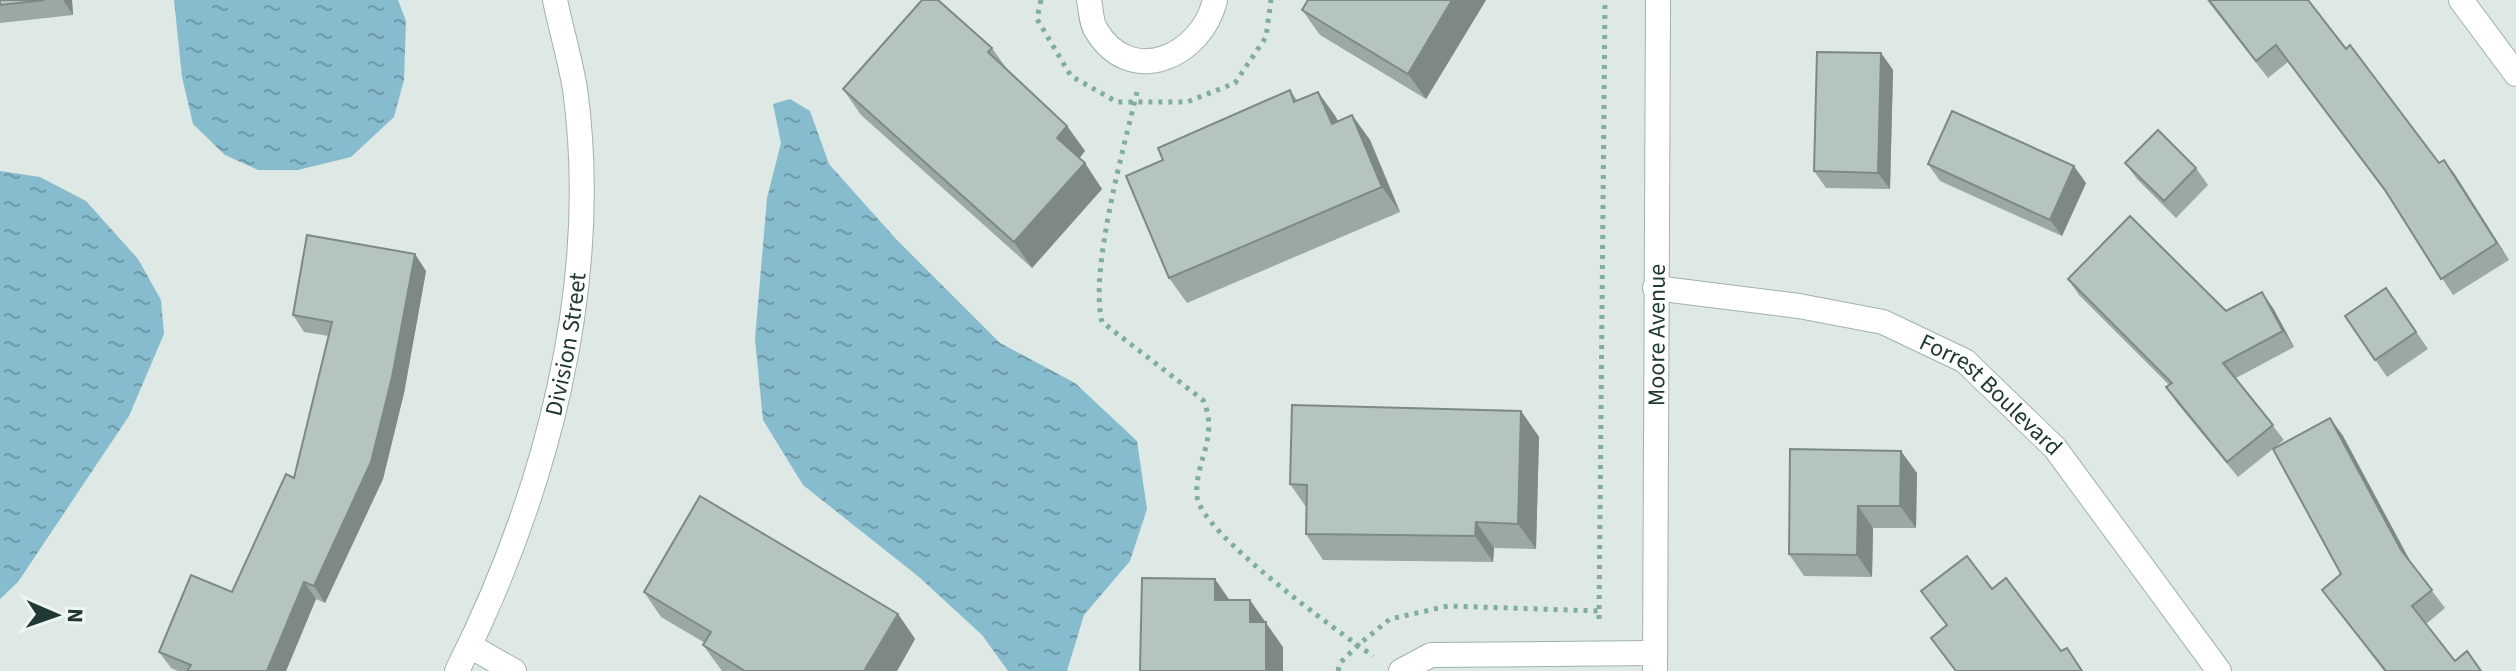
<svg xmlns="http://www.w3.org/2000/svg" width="2516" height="671" font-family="'Source Sans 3',sans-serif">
<defs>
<pattern id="water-ripples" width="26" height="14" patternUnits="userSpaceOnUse" patternTransform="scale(2)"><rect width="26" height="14" fill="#87bbce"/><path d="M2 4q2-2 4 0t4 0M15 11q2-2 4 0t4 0" fill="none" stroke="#6e99a8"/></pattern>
</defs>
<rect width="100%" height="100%" fill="#dee9e6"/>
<!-- water -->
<g fill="url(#water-ripples)">
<path d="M 174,0 L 398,0 L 406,21 L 404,80 L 394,117 L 351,157 L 298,170 L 258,170 L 225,155 L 193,124 L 182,77 Z"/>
<path d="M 790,99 L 810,111 L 829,164 L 896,239 L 1000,343 L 1075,383 L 1137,441 L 1147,509 L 1130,561 L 1084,615 L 1067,671 L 1008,671 L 982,635 L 919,577 L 803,485 L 763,420 L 755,339 L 767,198 L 781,143 L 773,104 Z"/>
<path d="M 0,171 L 40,177 L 86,201 L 138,259 L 161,300 L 164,334 L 129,416 L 18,582 L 0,599 Z"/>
</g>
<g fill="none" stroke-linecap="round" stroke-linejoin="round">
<defs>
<g id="street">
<path d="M 1089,0 C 1091,9 1091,23 1096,30 C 1131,89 1202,56 1215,0"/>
<path d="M 2461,0 L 2516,74"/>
<path id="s1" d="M 1655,288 L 1799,306 L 1883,322 L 1965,361 L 2055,448 L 2219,671"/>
<path d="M 470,646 L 514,671"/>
<path id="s2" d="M 457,671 C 545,496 602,286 575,89 C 570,59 561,29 555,0"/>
<path d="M 1401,671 L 1431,655 L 1654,653"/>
<path id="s3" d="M 1655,671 L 1658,0"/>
</g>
</defs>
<!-- street casing -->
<use href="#street" stroke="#a1b1ad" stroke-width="26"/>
<!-- path -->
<g stroke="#7faca3" stroke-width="5" stroke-dasharray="4 6" stroke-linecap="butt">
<path d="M 1041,0 L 1037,19 L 1071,76 L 1117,102 L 1187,102 L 1235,83 L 1266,37 L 1271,0"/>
<path d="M 1137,92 C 1124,147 1089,272 1102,322 L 1203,400 C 1220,436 1194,463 1197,496 C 1200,533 1339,632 1373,656"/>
<path d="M 1599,619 L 1605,0"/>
<path d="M 1338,671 L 1340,663 L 1358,645 L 1390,619 L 1448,606 L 1599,611"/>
</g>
<!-- street -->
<use href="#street" stroke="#fff" stroke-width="24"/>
</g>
<!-- wall -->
<g fill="#9ba9a4">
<path d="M 0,0 L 72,0 L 73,15 L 0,23 Z"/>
<path d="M 1486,0 L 1426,99 L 1320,35 L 1302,10 Z"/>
<path d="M 2207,0 L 2308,0 L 2439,163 L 2444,160 L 2509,260 L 2453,295 L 2389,197 L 2288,62 L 2268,78 Z"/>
<path d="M 992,48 L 1007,69 L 1067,126 L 1085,151 L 1079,158 L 1102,189 L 1032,268 L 861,115 L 843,89 Z"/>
<path d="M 1881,53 L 1893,70 L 1890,189 L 1826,188 L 1814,171 Z"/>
<path d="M 1290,90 L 1297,100 L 1318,92 L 1338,121 L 1352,115 L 1370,140 L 1400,212 L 1187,303 L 1169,278 L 1163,160 Z"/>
<path d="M 2125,163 L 2196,168 L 2208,185 L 2176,218 L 2137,179 Z"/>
<path d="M 1928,164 L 2086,183 L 2062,236 L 1940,181 Z"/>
<path d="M 426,271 L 404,393 L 383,479 L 325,603 L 316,599 L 286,671 L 178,671 L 171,668 L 159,652 L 232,592 L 294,478 L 329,336 L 304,332 L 293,315 Z"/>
<path d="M 2068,279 L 2226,311 L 2273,308 L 2294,347 L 2236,378 L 2284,440 L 2238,477 L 2177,403 L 2166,387 L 2169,385 L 2079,295 Z"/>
<path d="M 2386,288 L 2428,349 L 2387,377 L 2345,316 Z"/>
<path d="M 1521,411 L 1539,437 L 1536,549 L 1494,548 L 1493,562 L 1323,560 L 1306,534 L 1306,507 L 1290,484 Z"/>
<path d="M 2330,418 L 2343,436 L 2410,562 L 2445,608 L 2426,624 L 2455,661 L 2481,671 L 2384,671 L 2322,590 L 2341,574 Z"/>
<path d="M 1790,449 L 1917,473 L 1916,528 L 1873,528 L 1872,577 L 1804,576 L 1789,554 Z"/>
<path d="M 644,592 L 898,614 L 915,639 L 897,671 L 722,671 L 703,645 L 705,643 L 661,617 Z"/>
</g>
<!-- shaded-wall -->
<g fill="#7e8986">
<path d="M 63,0 L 72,0 L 73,15 Z"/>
<path d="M 1452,0 L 1486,0 L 1426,99 L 1408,74 Z"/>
<path d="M 1881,53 L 1893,70 L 1890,189 L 1878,173 Z"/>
<path d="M 1318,92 L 1336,117 L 1349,149 L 1332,124 Z"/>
<path d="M 1352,115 L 1370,140 L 1400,212 L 1382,187 Z"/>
<path d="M 1067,126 L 1085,151 L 1075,164 L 1057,138 Z"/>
<path d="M 2444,160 L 2456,176 L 2509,260 L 2497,243 Z"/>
<path d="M 1085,163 L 1102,189 L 1032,268 L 1014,242 Z"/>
<path d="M 2074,166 L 2086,183 L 2062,236 L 2050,220 Z"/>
<path d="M 415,254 L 426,271 L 404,393 L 383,479 L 325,603 L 314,586 Z"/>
<path d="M 2262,292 L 2273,308 L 2294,347 L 2283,331 Z"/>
<path d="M 1521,411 L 1539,437 L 1536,549 L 1518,524 Z"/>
<path d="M 2330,418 L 2343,436 L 2414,568 L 2401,550 Z"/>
<path d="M 1901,451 L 1917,473 L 1916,528 L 1900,506 Z"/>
<path d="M 1858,506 L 1873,528 L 1872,577 L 1857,555 Z"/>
<path d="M 1476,522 L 1494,548 L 1493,562 L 1475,536 Z"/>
<path d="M 1215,579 L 1233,605 L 1215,600 Z"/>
<path d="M 304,582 L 316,599 L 286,671 L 267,671 Z"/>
<path d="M 1250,600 L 1283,647 L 1283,671 L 1266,671 L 1250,622 Z"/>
<path d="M 898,614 L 915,639 L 897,671 L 864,671 Z"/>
</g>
<!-- building -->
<g fill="#b4c4bf" stroke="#7e8986" stroke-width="2">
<path d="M 0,0 L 45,0 L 0,5 Z"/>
<path d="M 922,0 L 938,0 L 992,48 L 988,52 L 1067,126 L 1057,138 L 1085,163 L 1014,242 L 843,89 Z"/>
<path d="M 1308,0 L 1452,0 L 1408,74 L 1302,10 Z"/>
<path d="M 2209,0 L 2308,0 L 2346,49 L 2350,45 L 2439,163 L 2444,160 L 2497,243 L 2441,279 L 2385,190 L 2276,45 L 2256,61 Z"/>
<path d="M 1817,52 L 1881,53 L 1878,173 L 1814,171 Z"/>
<path d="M 1290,90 L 1294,102 L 1318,92 L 1332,124 L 1352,115 L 1382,187 L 1169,278 L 1126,176 L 1163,160 L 1158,148 Z"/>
<path d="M 1952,111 L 2074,166 L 2050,220 L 1928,164 Z"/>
<path d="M 2158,130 L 2196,168 L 2164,201 L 2125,163 Z"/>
<path d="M 2130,216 L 2226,311 L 2262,292 L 2283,331 L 2223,363 L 2273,425 L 2227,462 L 2166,387 L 2172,383 L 2068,279 Z"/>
<path d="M 307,235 L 415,254 L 392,377 L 371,462 L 314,586 L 304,582 L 267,671 L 187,671 L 191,665 L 159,652 L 191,575 L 232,592 L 286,474 L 294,478 L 332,322 L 293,315 Z"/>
<path d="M 2386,288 L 2416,332 L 2375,360 L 2345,316 Z"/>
<path d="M 1292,405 L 1521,411 L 1518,524 L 1476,522 L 1475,536 L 1306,534 L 1307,485 L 1290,484 Z"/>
<path d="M 2330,418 L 2401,550 L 2432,590 L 2412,606 L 2455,661 L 2467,651 L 2481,671 L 2386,671 L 2322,590 L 2341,574 L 2273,449 Z"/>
<path d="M 1790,449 L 1901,451 L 1900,506 L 1858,506 L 1857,555 L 1789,554 Z"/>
<path d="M 700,496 L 898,614 L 864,671 L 745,671 L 703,645 L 711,632 L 644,592 Z"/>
<path d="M 1967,556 L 1992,589 L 2006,578 L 2061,651 L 2067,648 L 2082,671 L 1956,671 L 1931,638 L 1947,625 L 1921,591 Z"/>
<path d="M 1142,578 L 1215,579 L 1215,600 L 1250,600 L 1250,622 L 1266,622 L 1266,671 L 1140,671 Z"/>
</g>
<g text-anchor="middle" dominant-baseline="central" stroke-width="8" stroke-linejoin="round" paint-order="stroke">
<!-- street labels -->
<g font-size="24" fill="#203935" stroke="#eef6f3">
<text stroke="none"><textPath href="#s3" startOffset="336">Moore Avenue</textPath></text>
<text stroke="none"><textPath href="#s2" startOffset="346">Division Street</textPath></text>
<text stroke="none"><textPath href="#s1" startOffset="362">Forrest Boulevard</textPath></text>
</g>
</g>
<!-- north arrow -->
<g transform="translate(56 615) rotate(92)" stroke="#eef6f3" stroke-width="6" paint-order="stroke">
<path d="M0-6L14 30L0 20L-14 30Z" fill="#203935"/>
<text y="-12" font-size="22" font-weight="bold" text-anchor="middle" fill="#203935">N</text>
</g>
</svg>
